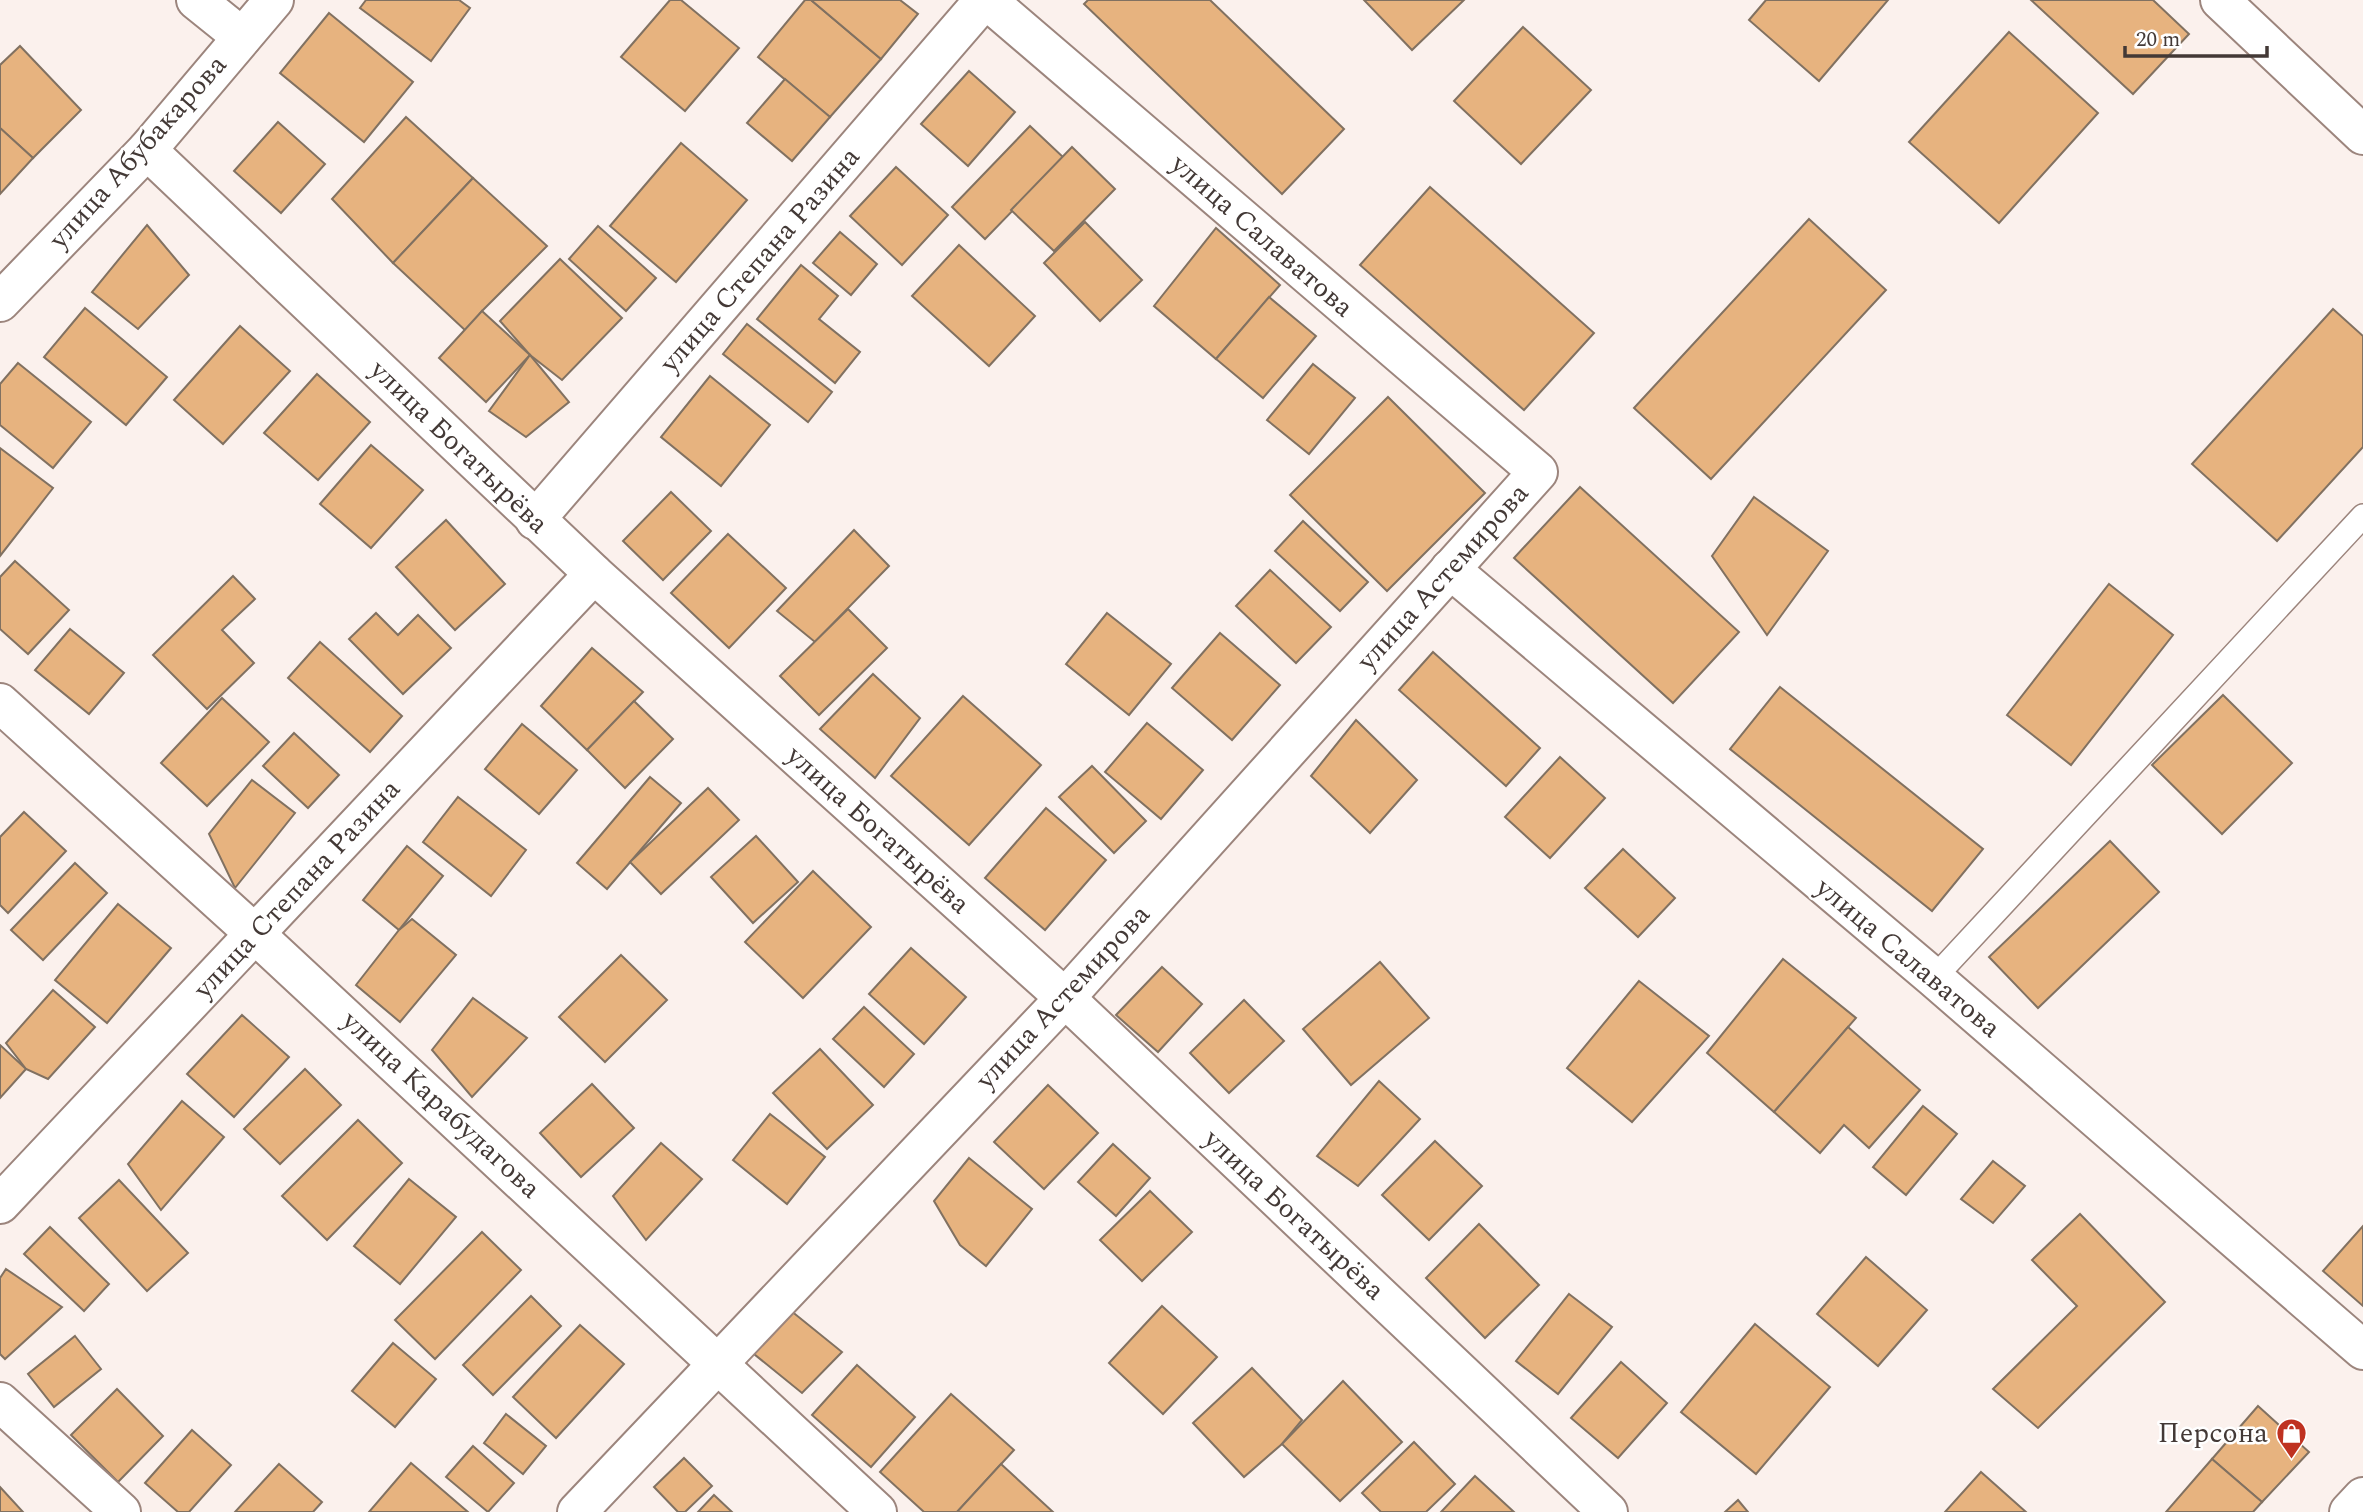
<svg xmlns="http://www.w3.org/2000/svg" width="2363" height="1512" font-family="Spectral,serif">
<rect width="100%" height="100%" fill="#fbf1ed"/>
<!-- building -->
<g fill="#e7b37f" stroke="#817161" stroke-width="2">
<path d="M 366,0 L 459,0 L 470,8 L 431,61 L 360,8 Z"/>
<path d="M 670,0 L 681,0 L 739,48 L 685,111 L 621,57 Z"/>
<path d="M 805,0 L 811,0 L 881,59 L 830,117 L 758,57 Z"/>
<path d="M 811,0 L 900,0 L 918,14 L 881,59 Z"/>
<path d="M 1088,0 L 1210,0 L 1344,129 L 1282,194 L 1084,4 Z"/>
<path d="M 1364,0 L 1464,0 L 1412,50 Z"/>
<path d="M 1766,0 L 1888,0 L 1819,81 L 1749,20 Z"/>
<path d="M 2031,0 L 2153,0 L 2189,34 L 2133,94 Z"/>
<path d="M 329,13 L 413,82 L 364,142 L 280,73 Z"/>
<path d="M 1523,27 L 1591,90 L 1521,164 L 1454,101 Z"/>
<path d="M 2009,32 L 2098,113 L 1999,223 L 1909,142 Z"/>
<path d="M 20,46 L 81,110 L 33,158 L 0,128 L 0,65 Z"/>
<path d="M 969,71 L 1015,112 L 968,166 L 921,124 Z"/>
<path d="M 785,79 L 830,117 L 792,161 L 747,123 Z"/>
<path d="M 406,117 L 473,178 L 393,263 L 332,199 Z"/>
<path d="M 278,122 L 325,164 L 281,213 L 234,171 Z"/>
<path d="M 1030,126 L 1064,158 L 985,239 L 952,207 Z"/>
<path d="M 0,128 L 33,158 L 0,194 Z"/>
<path d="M 681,143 L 747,200 L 676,282 L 610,226 Z"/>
<path d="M 1072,147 L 1115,189 L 1054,251 L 1011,210 Z"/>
<path d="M 896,167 L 948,215 L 902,265 L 850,216 Z"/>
<path d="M 473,178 L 547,246 L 482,311 L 467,332 L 393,263 Z"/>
<path d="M 1430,187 L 1594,333 L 1524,410 L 1360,265 Z"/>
<path d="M 1809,219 L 1886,290 L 1711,479 L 1634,408 Z"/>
<path d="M 1085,222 L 1142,280 L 1100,321 L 1044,263 Z"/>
<path d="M 147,225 L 189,275 L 138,329 L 92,292 Z"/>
<path d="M 598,226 L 656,278 L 626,311 L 569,259 Z"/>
<path d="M 1216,228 L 1280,285 L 1216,359 L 1154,306 Z"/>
<path d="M 840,232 L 877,264 L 851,295 L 813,263 Z"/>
<path d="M 959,245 L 1035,316 L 989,366 L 912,296 Z"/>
<path d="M 560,259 L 622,318 L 562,380 L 530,355 L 500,321 Z"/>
<path d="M 801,265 L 838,296 L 819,319 L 860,352 L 835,383 L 757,319 Z"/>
<path d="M 1269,297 L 1316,336 L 1263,398 L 1216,359 Z"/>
<path d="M 85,308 L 167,377 L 126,425 L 44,357 Z"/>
<path d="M 2333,309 L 2363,336 L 2363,447 L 2277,541 L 2192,464 Z"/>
<path d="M 482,311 L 530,355 L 486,402 L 439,358 Z"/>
<path d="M 747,324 L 832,392 L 808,422 L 723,354 Z"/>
<path d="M 240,326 L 290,371 L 223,444 L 174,400 Z"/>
<path d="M 530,355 L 569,402 L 526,437 L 489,411 Z"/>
<path d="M 18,363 L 91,422 L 53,468 L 0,425 L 0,384 Z"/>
<path d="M 1313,364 L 1355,398 L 1309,454 L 1267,420 Z"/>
<path d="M 317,374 L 370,422 L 318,480 L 264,433 Z"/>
<path d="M 710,376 L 770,425 L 721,486 L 661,437 Z"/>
<path d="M 1388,397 L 1485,493 L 1387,591 L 1290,495 Z"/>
<path d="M 371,445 L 423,490 L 371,548 L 320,504 Z"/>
<path d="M 0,448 L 53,488 L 0,556 Z"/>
<path d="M 1580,487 L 1739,632 L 1673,703 L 1514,558 Z"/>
<path d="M 671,492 L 711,531 L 663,580 L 623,541 Z"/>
<path d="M 1754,497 L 1828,551 L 1767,635 L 1712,556 Z"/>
<path d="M 446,520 L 505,584 L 455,630 L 396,567 Z"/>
<path d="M 1303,521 L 1368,582 L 1340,611 L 1275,551 Z"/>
<path d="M 854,530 L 889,566 L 815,642 L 777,611 Z"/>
<path d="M 728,534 L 786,588 L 729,648 L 671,593 Z"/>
<path d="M 15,561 L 69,610 L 28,654 L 0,629 L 0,577 Z"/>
<path d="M 1270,570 L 1331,627 L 1296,663 L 1236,606 Z"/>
<path d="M 233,576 L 255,599 L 222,630 L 254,663 L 207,709 L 153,655 Z"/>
<path d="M 2109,584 L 2173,635 L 2071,765 L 2007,715 Z"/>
<path d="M 848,609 L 887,648 L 819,715 L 780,676 Z"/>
<path d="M 376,613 L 398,635 L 418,615 L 451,648 L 403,694 L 349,639 Z"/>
<path d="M 1107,613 L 1171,664 L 1129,715 L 1066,664 Z"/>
<path d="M 70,629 L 124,673 L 89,714 L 35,670 Z"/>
<path d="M 1220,633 L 1280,685 L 1232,740 L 1172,688 Z"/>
<path d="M 320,642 L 402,716 L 370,752 L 288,678 Z"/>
<path d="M 592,648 L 643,692 L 587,750 L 541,706 Z"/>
<path d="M 1433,652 L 1540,748 L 1506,786 L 1399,690 Z"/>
<path d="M 873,674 L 920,718 L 875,778 L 820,729 Z"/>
<path d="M 1780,687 L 1983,849 L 1932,911 L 1730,749 Z"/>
<path d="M 2223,695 L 2292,763 L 2222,834 L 2152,765 Z"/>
<path d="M 963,696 L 1041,765 L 969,845 L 891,776 Z"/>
<path d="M 222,698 L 269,742 L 207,806 L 161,763 Z"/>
<path d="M 634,701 L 673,739 L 625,788 L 587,750 Z"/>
<path d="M 1356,720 L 1417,780 L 1370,833 L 1311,776 Z"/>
<path d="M 1147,723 L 1203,770 L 1161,819 L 1105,772 Z"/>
<path d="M 522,724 L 577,770 L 539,814 L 485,769 Z"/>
<path d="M 294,733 L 339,775 L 308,808 L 263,766 Z"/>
<path d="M 1560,757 L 1605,798 L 1550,858 L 1505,817 Z"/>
<path d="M 1092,766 L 1146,821 L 1114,853 L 1059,797 Z"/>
<path d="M 650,777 L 681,803 L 607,889 L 577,863 Z"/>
<path d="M 252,780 L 295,813 L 235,888 L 209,834 Z"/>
<path d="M 708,788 L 739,820 L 661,894 L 630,862 Z"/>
<path d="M 458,797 L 526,850 L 491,896 L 423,842 Z"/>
<path d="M 1046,808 L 1106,860 L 1045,930 L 985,878 Z"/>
<path d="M 24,812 L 66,851 L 8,913 L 0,905 L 0,837 Z"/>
<path d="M 756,836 L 798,882 L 753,923 L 711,877 Z"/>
<path d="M 2110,841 L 2159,892 L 2038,1008 L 1989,957 Z"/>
<path d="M 407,846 L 443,876 L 399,930 L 363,900 Z"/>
<path d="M 1623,849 L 1675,898 L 1638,937 L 1585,888 Z"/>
<path d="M 75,863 L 107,893 L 43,960 L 11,930 Z"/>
<path d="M 813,871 L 871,927 L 803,998 L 745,942 Z"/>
<path d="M 118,904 L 171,948 L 107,1023 L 55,980 Z"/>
<path d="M 412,919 L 456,955 L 400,1022 L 356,985 L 399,930 Z"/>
<path d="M 911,948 L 966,997 L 924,1044 L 869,994 Z"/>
<path d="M 621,955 L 667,1000 L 605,1062 L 559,1017 Z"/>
<path d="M 1783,959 L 1856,1018 L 1774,1112 L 1707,1053 Z"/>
<path d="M 1380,962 L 1429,1018 L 1351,1085 L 1303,1029 Z"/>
<path d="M 1162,967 L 1202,1004 L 1158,1052 L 1116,1015 Z"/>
<path d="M 1639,981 L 1709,1036 L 1632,1122 L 1567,1068 Z"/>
<path d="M 53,990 L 95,1027 L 48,1079 L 26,1069 L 6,1043 Z"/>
<path d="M 473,998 L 527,1038 L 472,1097 L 432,1050 Z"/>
<path d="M 1244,1000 L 1284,1041 L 1229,1093 L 1190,1053 Z"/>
<path d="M 864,1007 L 914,1054 L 884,1087 L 833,1039 Z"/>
<path d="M 242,1015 L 289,1057 L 234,1117 L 187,1074 Z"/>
<path d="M 1848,1027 L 1920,1090 L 1869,1148 L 1844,1125 L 1820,1153 L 1774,1112 Z"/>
<path d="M 0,1045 L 26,1069 L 0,1098 Z"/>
<path d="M 820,1049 L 873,1105 L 827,1149 L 773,1093 Z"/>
<path d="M 305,1069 L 341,1105 L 280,1164 L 244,1129 Z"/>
<path d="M 1379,1081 L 1420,1119 L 1358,1186 L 1317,1156 Z"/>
<path d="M 592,1084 L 634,1128 L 581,1177 L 540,1133 Z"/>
<path d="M 1048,1085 L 1098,1133 L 1044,1189 L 994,1142 Z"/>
<path d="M 182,1101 L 224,1137 L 161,1210 L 128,1164 Z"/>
<path d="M 1923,1106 L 1957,1134 L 1906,1195 L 1873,1167 Z"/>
<path d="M 770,1114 L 825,1157 L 787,1204 L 733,1160 Z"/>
<path d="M 358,1120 L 402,1163 L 327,1240 L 282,1196 Z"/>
<path d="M 1435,1141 L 1482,1186 L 1429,1240 L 1382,1195 Z"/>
<path d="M 661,1143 L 702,1179 L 646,1240 L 613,1196 Z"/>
<path d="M 1113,1144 L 1150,1178 L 1116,1216 L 1078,1182 Z"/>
<path d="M 969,1158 L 1032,1209 L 986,1266 L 960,1245 L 934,1201 Z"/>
<path d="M 1993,1161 L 2025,1186 L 1993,1223 L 1961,1199 Z"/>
<path d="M 409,1179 L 456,1217 L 400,1284 L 354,1246 Z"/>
<path d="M 119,1180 L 188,1253 L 147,1291 L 79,1218 Z"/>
<path d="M 1150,1191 L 1192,1232 L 1142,1281 L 1100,1240 Z"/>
<path d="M 2080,1214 L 2165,1302 L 2038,1428 L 1993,1389 L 2077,1306 L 2032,1260 Z"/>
<path d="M 1479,1224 L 1539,1285 L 1485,1338 L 1426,1278 Z"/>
<path d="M 2363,1226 L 2363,1306 L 2323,1271 Z"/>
<path d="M 50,1227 L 109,1284 L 84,1311 L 24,1254 Z"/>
<path d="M 482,1232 L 521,1270 L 435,1359 L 395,1320 Z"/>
<path d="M 1866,1257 L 1927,1310 L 1878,1366 L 1817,1314 Z"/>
<path d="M 6,1269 L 62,1307 L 5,1359 L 0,1354 L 0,1278 Z"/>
<path d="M 1569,1294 L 1612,1327 L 1558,1394 L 1516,1361 Z"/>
<path d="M 531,1296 L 561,1326 L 493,1395 L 463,1365 Z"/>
<path d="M 1162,1306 L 1217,1357 L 1163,1414 L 1109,1363 Z"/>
<path d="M 790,1310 L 842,1352 L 802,1393 L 754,1354 Z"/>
<path d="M 1755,1324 L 1830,1387 L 1756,1474 L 1681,1412 Z"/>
<path d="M 580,1325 L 624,1364 L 556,1438 L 513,1397 Z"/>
<path d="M 75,1336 L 101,1369 L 54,1407 L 28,1374 Z"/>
<path d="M 393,1343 L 436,1379 L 395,1427 L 352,1391 Z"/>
<path d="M 1621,1362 L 1667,1403 L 1618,1458 L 1571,1418 Z"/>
<path d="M 857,1365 L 915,1417 L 871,1467 L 812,1415 Z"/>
<path d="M 1252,1368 L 1302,1420 L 1282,1444 L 1244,1477 L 1193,1423 Z"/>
<path d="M 1343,1381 L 1402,1442 L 1340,1501 L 1282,1444 Z"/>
<path d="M 117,1389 L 163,1436 L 118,1482 L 71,1435 Z"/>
<path d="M 951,1394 L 1014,1450 L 957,1512 L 924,1512 L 880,1472 Z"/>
<path d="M 2258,1406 L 2309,1452 L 2262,1502 L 2212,1459 Z"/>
<path d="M 506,1414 L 546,1446 L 523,1474 L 484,1443 Z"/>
<path d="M 192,1430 L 231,1465 L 189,1512 L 178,1512 L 145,1483 Z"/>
<path d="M 1414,1442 L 1455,1484 L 1426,1512 L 1381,1512 L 1362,1493 Z"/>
<path d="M 473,1446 L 514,1483 L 488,1512 L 446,1477 Z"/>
<path d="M 684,1458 L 712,1486 L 685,1512 L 678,1512 L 654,1487 Z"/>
<path d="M 2212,1459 L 2262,1502 L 2253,1512 L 2166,1512 Z"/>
<path d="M 411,1463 L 468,1512 L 369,1512 Z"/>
<path d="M 279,1464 L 322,1502 L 313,1512 L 235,1512 Z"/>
<path d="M 1001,1464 L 1053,1512 L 957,1512 Z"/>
<path d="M 1981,1472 L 2026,1512 L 1945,1512 Z"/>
<path d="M 1475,1476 L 1514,1512 L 1441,1512 Z"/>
<path d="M 0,1487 L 23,1512 L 0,1512 Z"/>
<path d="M 714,1495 L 732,1512 L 698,1512 Z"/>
<path d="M 1738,1500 L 1748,1512 L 1725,1512 Z"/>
</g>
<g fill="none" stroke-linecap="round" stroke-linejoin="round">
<defs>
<path id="service" d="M 1934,978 L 2363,516"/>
<g id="minor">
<path d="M 196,0 L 242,37"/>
<path d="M 2220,0 L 2363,135"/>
<path d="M 147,150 L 594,574 L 1065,998 L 1608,1512"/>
<path d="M 0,302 L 147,150 L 274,0"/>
<path d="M 535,520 L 984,0"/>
<path d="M 1450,569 L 1934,978 L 2363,1350"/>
<path d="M 0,703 L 255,934 L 877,1512"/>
<path d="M 0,1204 L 594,574"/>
<path d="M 0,1402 L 121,1512"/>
<path d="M 577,1512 L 1065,998 L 1538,472 L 987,0"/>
<path d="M 2349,1512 L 2363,1497"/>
</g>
</defs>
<!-- service casing -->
<use href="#service" stroke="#9c857d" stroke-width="26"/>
<!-- minor casing -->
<use href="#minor" stroke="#9c857d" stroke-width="42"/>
<!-- service -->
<use href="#service" stroke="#fff" stroke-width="23"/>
<!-- minor -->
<use href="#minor" stroke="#fff" stroke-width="38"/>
</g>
<!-- icons -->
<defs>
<symbol id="shop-pin" viewBox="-11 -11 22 30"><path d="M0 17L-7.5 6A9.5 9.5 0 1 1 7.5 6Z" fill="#bf3221" stroke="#fff"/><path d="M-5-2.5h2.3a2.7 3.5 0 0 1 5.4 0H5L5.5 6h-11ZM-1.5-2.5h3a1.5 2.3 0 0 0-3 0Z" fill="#fff"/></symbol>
</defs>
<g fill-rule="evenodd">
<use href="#shop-pin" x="2274" y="1416" width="35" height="47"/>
</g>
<g text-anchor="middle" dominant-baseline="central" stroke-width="5" stroke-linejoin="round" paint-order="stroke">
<!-- street labels -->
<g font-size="28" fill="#433936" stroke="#fff">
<text transform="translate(138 152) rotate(-48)">улица Абубакарова</text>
<text transform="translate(1262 236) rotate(41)">улица Салаватова</text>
<text transform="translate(760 260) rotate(-49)">улица Степана Разина</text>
<text transform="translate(459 447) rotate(44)">улица Богатырёва</text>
<text transform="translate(1443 577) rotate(-48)">улица Астемирова</text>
<text transform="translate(878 830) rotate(42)">улица Богатырёва</text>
<text transform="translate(297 889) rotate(-47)">улица Степана Разина</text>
<text transform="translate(1908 958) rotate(40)">улица Салаватова</text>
<text transform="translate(1063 997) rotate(-47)">улица Астемирова</text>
<text transform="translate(441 1105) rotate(43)">улица Карабудагова</text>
<text transform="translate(1294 1215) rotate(43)">улица Богатырёва</text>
</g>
<!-- poi labels -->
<g font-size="28" fill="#433936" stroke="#fff" text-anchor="end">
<text x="2268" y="1433">Персона</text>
</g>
</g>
<!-- scale -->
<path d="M2125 46v10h142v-10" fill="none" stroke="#433936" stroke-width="3.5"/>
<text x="2136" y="46" font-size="21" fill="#433936" stroke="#ffffff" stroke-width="5" paint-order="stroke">20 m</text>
</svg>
